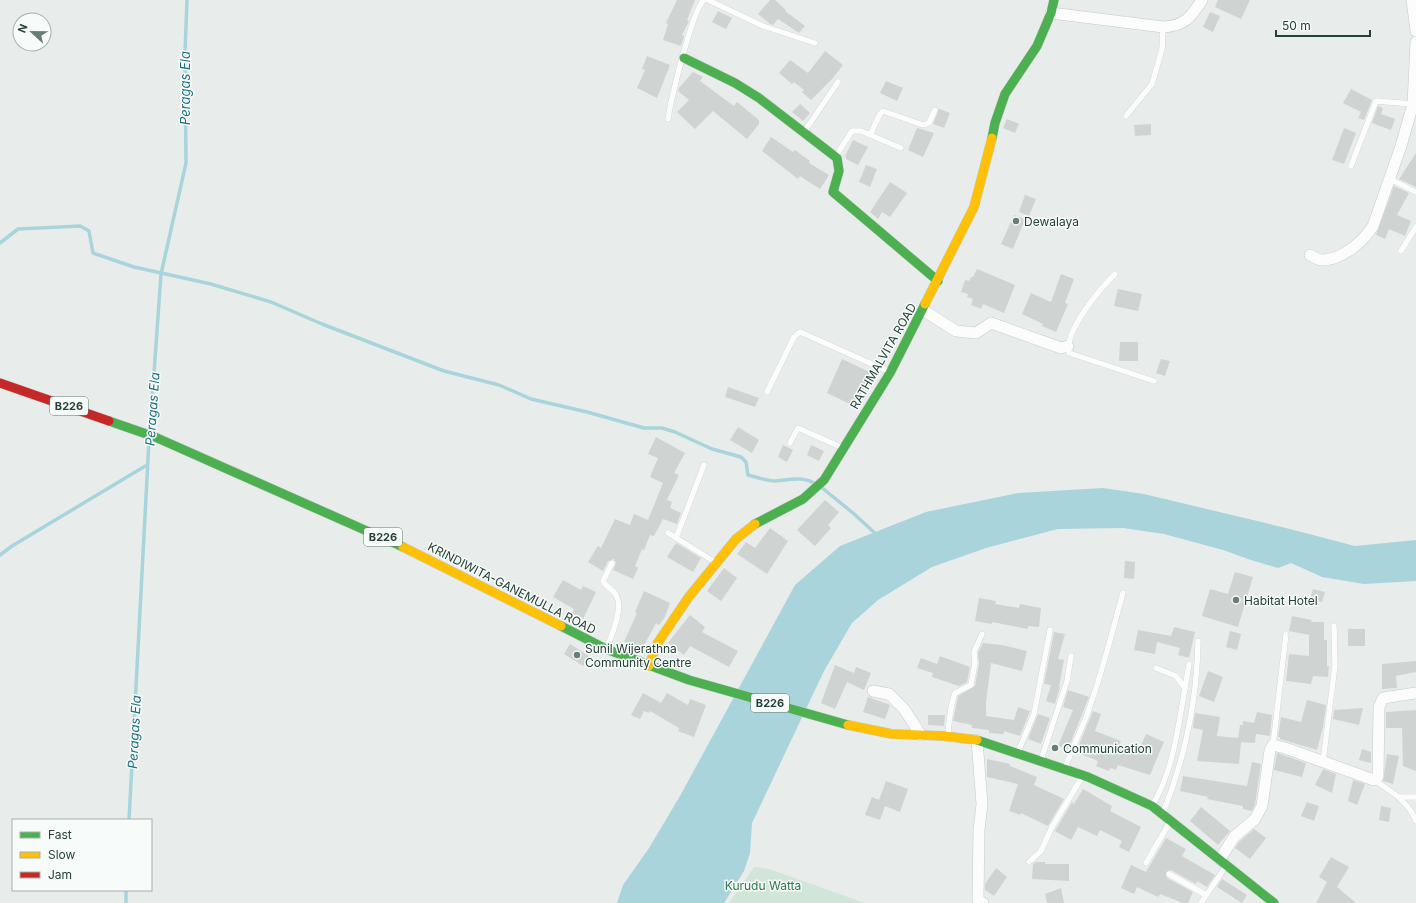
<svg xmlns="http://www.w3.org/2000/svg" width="1416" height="903" font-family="Inter,sans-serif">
<rect width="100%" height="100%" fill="#e8edeb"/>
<!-- green -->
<path fill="#d1e6d8" d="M 754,867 L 769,869 L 865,903 L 729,903 Z"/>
<!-- water -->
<path fill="#a9d4db" d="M 1103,488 L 1144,494 L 1282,527 L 1355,546 L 1416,540 L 1416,581 L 1364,584 L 1322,577 L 1291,563 L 1278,568 L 1251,560 L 1223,550 L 1164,534 L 1123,528 L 1058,529 L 986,548 L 932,567 L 878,600 L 852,623 L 824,671 L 752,823 L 750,853 L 744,871 L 724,903 L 617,903 L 623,885 L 649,848 L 680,796 L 795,585 L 840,546 L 926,512 L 1018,493 Z"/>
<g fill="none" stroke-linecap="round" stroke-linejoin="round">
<!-- stream -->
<g stroke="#a9d4db" stroke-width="3.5">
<path d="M 0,243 L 18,229 L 80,226 L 89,231 L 93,253 L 134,267 L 211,284 L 271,302 L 322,324 L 444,371 L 499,385 L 531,399 L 587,412 L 644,428 L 662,428 L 675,432 L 712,449 L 741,457 L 746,462 L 748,475 C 756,477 767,481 776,481 C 789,480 801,476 814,483"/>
<path d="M 150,430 L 161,274 L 186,163 L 185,53 L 187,0"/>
<path d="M 821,487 L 853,513 L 877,535"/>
<path d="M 0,555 L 12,546 L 147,465"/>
<path d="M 129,820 L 149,440"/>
<path d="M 126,903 L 126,890"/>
</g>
</g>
<!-- building -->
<g fill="#cfd4d2">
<path d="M 677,0 L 695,0 L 687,20 L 689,21 L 682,35 L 684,36 L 681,46 L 663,40 L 668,24 L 666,23 Z"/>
<path d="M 770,0 L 775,0 L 786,10 L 785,11 L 805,26 L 799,33 L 778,19 L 773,25 L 770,24 L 758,14 Z"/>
<path d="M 1218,0 L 1250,0 L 1241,19 L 1215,7 Z"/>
<path d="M 718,11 L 732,18 L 726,29 L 712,22 Z"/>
<path d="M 1210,12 L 1220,16 L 1213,32 L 1203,27 Z"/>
<path d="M 825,51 L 843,65 L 833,78 L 811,100 L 802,92 L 804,90 L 794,82 L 792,84 L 779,73 L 790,60 L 808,73 Z"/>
<path d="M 647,56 L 670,65 L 657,98 L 637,88 L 645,70 L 642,69 Z"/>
<path d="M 693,72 L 703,77 L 700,81 L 734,106 L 737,102 L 759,120 L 759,124 L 747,139 L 713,111 L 695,129 L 677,112 L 689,100 L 678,91 L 679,88 Z"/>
<path d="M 886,81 L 903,88 L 897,101 L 880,93 Z"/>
<path d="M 1351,89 L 1372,100 L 1364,120 L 1358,118 L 1361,112 L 1343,103 Z"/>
<path d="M 800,104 L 810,113 L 803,121 L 792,112 Z"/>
<path d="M 1378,106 L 1383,108 L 1381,114 L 1395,119 L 1391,130 L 1372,123 Z"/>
<path d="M 939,109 L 950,113 L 944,128 L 933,124 Z"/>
<path d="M 1007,119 L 1019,124 L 1015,133 L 1003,128 Z"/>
<path d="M 1151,124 L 1151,135 L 1135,136 L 1134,125 Z"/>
<path d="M 917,128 L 934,133 L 923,157 L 908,150 Z"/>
<path d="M 1344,128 L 1356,133 L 1344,164 L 1332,160 Z"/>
<path d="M 771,137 L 793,152 L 795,150 L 810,161 L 809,163 L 829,175 L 820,189 L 800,176 L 798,179 L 762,151 Z"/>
<path d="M 853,140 L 868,147 L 858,165 L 846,159 L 845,156 Z"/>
<path d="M 1416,153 L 1416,187 L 1399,179 Z"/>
<path d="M 866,165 L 877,169 L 870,187 L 859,182 Z"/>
<path d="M 890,182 L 907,193 L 890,217 L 882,212 L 878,219 L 870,212 Z"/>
<path d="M 1394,186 L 1409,193 L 1397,215 L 1411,221 L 1405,236 L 1389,229 L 1385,239 L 1376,235 Z"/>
<path d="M 1025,195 L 1036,199 L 1029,216 L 1019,212 Z"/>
<path d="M 1014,215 L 1025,219 L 1013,249 L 1001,244 Z"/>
<path d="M 977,269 L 1015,285 L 1004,313 L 983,304 L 981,309 L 971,305 L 973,299 L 967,297 L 968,294 L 961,292 L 965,280 L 969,281 L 971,277 L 973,277 Z"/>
<path d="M 1061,274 L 1074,279 L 1065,303 L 1068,304 L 1056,332 L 1042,326 L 1043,324 L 1022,314 L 1031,293 L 1051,302 Z"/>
<path d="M 1118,289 L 1142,294 L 1138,311 L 1114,306 Z"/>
<path d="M 1120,342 L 1138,342 L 1138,361 L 1119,361 Z"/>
<path d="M 842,359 L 872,373 L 854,406 L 827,393 Z"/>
<path d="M 1161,359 L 1170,361 L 1165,376 L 1156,373 Z"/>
<path d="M 728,387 L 759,398 L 755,407 L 725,397 Z"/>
<path d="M 738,427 L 759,440 L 752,453 L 730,440 Z"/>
<path d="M 656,437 L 685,453 L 674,473 L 679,475 L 667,500 L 672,502 L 670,508 L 681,513 L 677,524 L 663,519 L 654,536 L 650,535 L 644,550 L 642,549 L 635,566 L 638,568 L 633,579 L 613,570 L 616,563 L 614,559 L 608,561 L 603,571 L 588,562 L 598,546 L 601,548 L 615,519 L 630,525 L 634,514 L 648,520 L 663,483 L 650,477 L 658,458 L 648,454 Z"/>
<path d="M 783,445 L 793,450 L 787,462 L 778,457 Z"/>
<path d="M 811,445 L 824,451 L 819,461 L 807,455 Z"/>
<path d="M 825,500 L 839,512 L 828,525 L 831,528 L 815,546 L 797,530 Z"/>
<path d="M 770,528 L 788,541 L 767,574 L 737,554 L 746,542 L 755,548 Z"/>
<path d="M 676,543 L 701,558 L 693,572 L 667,557 Z"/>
<path d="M 1125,561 L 1135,562 L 1134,579 L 1124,578 Z"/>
<path d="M 724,568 L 737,578 L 721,601 L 707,591 Z"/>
<path d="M 1235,572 L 1253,577 L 1238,627 L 1202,616 L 1210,589 L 1228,594 Z"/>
<path d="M 563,580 L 581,590 L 583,586 L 596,592 L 583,619 L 572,613 L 574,609 L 553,597 Z"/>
<path d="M 1313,589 L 1325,592 L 1322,602 L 1310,599 Z"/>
<path d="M 644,591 L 670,603 L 665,617 L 659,625 L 656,623 L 641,651 L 624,642 L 637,613 L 635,612 Z"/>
<path d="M 979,598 L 996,601 L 995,604 L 1019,608 L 1020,604 L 1041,608 L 1039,627 L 1028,626 L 1028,629 L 992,622 L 992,624 L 975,621 Z"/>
<path d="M 690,615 L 705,627 L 702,632 L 738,651 L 729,667 L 690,646 L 684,655 L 668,643 Z"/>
<path d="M 1292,616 L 1312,620 L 1311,622 L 1324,622 L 1324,640 L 1327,640 L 1327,666 L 1329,666 L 1328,677 L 1313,676 L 1311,684 L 1286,681 L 1289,654 L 1309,656 L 1309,635 L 1289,631 Z"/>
<path d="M 1174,627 L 1195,632 L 1189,658 L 1178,655 L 1180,648 L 1157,642 L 1155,654 L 1134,650 L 1138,630 L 1171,636 Z"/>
<rect x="1348" y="629" width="17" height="17"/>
<path d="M 1230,631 L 1241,634 L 1237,650 L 1226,647 Z"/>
<path d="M 1054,632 L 1065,634 L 1058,659 L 1064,660 L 1059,687 L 1056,686 L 1060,687 L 1055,704 L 1046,701 L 1051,685 L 1044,684 Z"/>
<path d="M 983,643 L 1002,645 L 1027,651 L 1022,671 L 991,663 L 986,702 L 986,716 L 1014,720 L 1018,707 L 1030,711 L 1020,736 L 1004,731 L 1004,734 L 989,733 L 989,730 L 972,728 L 972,725 L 953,721 L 958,696 L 975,686 L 979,664 L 978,653 Z"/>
<path d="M 570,644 L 589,656 L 583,666 L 564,654 Z"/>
<path d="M 940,656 L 970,667 L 967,682 L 959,686 L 932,677 L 933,673 L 917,668 L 921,658 L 937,664 Z"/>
<path d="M 1416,661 L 1416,672 L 1396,676 L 1397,688 L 1382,689 L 1382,664 Z"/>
<path d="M 835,665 L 854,673 L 856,667 L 871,673 L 864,690 L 847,682 L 835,709 L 821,703 Z"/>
<path d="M 1208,671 L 1223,677 L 1214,702 L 1199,696 Z"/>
<path d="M 1068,690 L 1089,697 L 1068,749 L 1058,746 L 1073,710 L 1063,707 Z"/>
<path d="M 643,693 L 661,703 L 667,693 L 688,705 L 690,699 L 706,705 L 694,737 L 678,731 L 679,728 L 650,711 L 649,713 L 644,711 L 640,719 L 631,715 Z"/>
<path d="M 868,697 L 890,705 L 885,719 L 863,712 Z"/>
<path d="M 1307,700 L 1326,705 L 1323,727 L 1317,750 L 1280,739 L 1280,737 L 1278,737 L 1281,717 L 1301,722 Z"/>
<path d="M 1363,708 L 1359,725 L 1333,719 L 1334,710 Z"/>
<path d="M 1416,710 L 1416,771 L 1403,766 L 1402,728 L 1386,728 L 1386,712 Z"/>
<path d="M 1093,711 L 1101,714 L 1095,731 L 1121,741 L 1119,745 L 1138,752 L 1146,734 L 1164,742 L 1150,775 L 1118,765 L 1116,770 L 1110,768 L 1109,771 L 1096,766 L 1098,761 L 1076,752 Z"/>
<path d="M 1257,712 L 1272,715 L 1270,736 L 1256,734 L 1255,743 L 1241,742 L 1239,764 L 1197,761 L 1203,730 L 1193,728 L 1195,713 L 1220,717 L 1217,736 L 1238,738 L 1240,725 L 1243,725 L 1243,721 L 1254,723 Z"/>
<path d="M 1038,714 L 1050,718 L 1041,744 L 1028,739 Z"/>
<path d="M 928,715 L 945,715 L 944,726 L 928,725 Z"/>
<path d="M 1362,749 L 1371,752 L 1371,763 L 1359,760 Z"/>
<path d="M 1277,753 L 1306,763 L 1302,777 L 1274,770 Z"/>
<path d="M 1387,754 L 1399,756 L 1393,784 L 1383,781 Z"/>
<path d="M 987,759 L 1010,764 L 1010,766 L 1037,777 L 1034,785 L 1064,799 L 1048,826 L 1021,813 L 1020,815 L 1009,811 L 1018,784 L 987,777 Z"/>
<path d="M 1252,762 L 1261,764 L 1255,804 L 1252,811 L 1243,809 L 1243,806 L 1207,799 L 1208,797 L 1180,791 L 1183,776 L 1247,786 Z"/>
<path d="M 1323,769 L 1336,774 L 1332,793 L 1315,785 Z"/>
<path d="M 1353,780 L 1365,784 L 1357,805 L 1348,801 Z"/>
<path d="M 886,781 L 908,789 L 900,812 L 885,806 L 880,820 L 865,815 L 872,797 L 879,800 Z"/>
<path d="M 1083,789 L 1112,806 L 1110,811 L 1141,827 L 1129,852 L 1119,847 L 1122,841 L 1100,830 L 1097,836 L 1078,827 L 1071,840 L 1055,831 L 1072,802 L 1074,804 Z"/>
<path d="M 1307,802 L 1319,806 L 1314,821 L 1301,816 Z"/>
<path d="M 1381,806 L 1391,808 L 1389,822 L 1379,820 Z"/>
<path d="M 1201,807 L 1230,831 L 1218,845 L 1190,821 Z"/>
<path d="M 1254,829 L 1266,838 L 1250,859 L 1235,848 L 1239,842 Z"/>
<path d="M 1166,838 L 1186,849 L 1182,856 L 1215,875 L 1207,887 L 1197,881 L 1196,884 L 1171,870 L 1166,872 L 1167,878 L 1193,892 L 1188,903 L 1183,903 L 1160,894 L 1158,897 L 1137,887 L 1134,894 L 1121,888 L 1131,865 L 1146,872 Z"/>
<path d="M 1331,857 L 1349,867 L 1337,887 L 1356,903 L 1316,903 L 1327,882 L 1319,877 Z"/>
<path d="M 1036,862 L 1045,862 L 1045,864 L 1069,864 L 1069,881 L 1032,879 L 1033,864 Z"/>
<path d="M 996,868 L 1007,877 L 994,896 L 985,890 L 985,884 Z"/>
<path d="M 1222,879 L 1247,895 L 1242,903 L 1217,887 Z"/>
<path d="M 1061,888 L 1064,903 L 1047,903 L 1045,894 Z"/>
</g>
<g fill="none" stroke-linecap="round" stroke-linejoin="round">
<defs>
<g id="lane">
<path d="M 708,0 L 763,26 L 815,43"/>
<path d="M 1126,116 L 1152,84 L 1162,49 L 1163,27"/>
<path d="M 668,119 C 671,99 692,11 704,0"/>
<path d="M 804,132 L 838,82"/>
<path d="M 870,135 L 880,114 L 883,111 L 923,125 L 929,123 L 935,110"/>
<path d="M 836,156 L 852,131 L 861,131 L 901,148"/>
<path d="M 1351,166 L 1376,101 L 1413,104"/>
<path d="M 1390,179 L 1416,192"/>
<path d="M 1401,251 L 1416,227"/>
<path d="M 1115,274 C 1100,289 1064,331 1069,353 L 1154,381"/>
<path d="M 767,392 L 794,337 L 800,332 L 890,372"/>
<path d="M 790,443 L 798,428 L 843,448"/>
<path d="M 668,533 L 715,562"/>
<path d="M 676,538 L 704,465"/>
<path d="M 607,647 C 612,635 624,607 616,595 C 613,589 606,587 603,581 L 612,563"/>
<path d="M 1185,688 L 1189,664"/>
<path d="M 948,734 C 949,719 950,707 955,693 L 971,685 L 975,663 L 974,652 L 982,634"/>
<path d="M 1273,745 L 1286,634"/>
<path d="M 1018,752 L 1034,714 L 1050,630"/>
<path d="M 1041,760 L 1067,681 L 1071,656"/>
<path d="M 1323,762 L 1335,665 L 1334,626"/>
<path d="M 1065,768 C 1071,751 1078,736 1085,720 C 1101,679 1111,635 1123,593"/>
<path d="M 1374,780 C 1392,792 1408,801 1416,821"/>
<path d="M 1400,797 L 1416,797"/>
<path d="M 1153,804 C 1174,769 1178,726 1185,688 L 1176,676 L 1156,668"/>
<path d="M 1163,813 C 1185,758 1197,700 1198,641"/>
<path d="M 1029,862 L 1041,851 L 1052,827 L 1082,777"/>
<path d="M 1146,863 L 1170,822"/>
<path d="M 1169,874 L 1206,895"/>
<path d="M 1201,903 L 1226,866"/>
</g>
<g id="street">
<path d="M 1412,0 L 1416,31"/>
<path d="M 1051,13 L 1163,27 C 1185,26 1191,17 1202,0"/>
<path d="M 1310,255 C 1314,257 1318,260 1322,260 C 1342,260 1363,242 1373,226 L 1401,146 L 1413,104 L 1416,42"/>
<path d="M 923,310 L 956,331 L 976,333 L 991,323 L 1061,348 L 1068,346"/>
<path d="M 873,691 L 889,694 L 904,709 L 921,735"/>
<path d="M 977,740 L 982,804 L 979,830 L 978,900 L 983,903"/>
<path d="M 1220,859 L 1234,837 L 1255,819 L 1262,806 L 1270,750 L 1273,745 L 1285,748 L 1374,780 L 1378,777 L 1379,707 L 1383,698 L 1416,693"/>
</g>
<g id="fast">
<path d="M 684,58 L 735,83 L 759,98 L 837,158 L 839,171 L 833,192 L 938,281"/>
<path d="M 992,138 L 995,123 L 1005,94 L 1037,46 L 1051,13 L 1054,0"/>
<path d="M 109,421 L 155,437 L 403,547"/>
<path d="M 755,524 L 803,499 L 824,480 L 890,373 L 925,304"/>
<path d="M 561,626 L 606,649 L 689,680 L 848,725"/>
<path d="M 977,740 L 1088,777 L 1152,806 L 1274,903"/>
</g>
<g id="slow">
<path d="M 925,304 L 974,207 L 992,138"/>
<path d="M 403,547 L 561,626"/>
<path d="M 649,666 L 657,644 L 688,598 L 736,539 L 755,524"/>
<path d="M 848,725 L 892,734 L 944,736 L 977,740"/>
</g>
<path id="jam" d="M 0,383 L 109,421"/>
</defs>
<!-- lane casing -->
<use href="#lane" stroke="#c5cac8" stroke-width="6"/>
<!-- street casing -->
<use href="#street" stroke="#c5cac8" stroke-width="12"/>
<!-- fast casing -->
<use href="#fast" stroke="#c3cbc8" stroke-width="10"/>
<!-- slow casing -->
<use href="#slow" stroke="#c3cbc8" stroke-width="10"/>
<!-- jam casing -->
<use href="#jam" stroke="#c3cbc8" stroke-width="10"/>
<!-- lane -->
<use href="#lane" stroke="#fcfcfc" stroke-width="5.5"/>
<!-- street -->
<use href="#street" stroke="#fcfcfc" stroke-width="11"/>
<!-- fast -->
<use href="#fast" stroke="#4caf50" stroke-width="9"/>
<!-- slow -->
<use href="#slow" stroke="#ffc107" stroke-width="9"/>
<!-- jam -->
<use href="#jam" stroke="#c62828" stroke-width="9"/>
</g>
<!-- markers -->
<g fill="#697e78" stroke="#f7fbf9" stroke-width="1.5">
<circle cx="1016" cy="221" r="4"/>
<circle cx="1236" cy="600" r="4"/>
<circle cx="577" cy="655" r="4"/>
<circle cx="1055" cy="748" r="4"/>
</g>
<g text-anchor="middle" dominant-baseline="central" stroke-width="3" stroke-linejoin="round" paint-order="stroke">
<!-- shield labels -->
<g fill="#f7fbf9" stroke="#637a73" stroke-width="1">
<rect x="50" y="397" width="38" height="18" rx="3"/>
<rect x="364" y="528" width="38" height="18" rx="3"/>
<rect x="751" y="694" width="38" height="18" rx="3"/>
</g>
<g font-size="11" font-weight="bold" fill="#24423a">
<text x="69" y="406">B226</text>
<text x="383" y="537">B226</text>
<text x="770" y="703">B226</text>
</g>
<!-- poi labels -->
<g font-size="12" fill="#24423a" stroke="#f7fbf9" text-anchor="start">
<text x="1024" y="221">Dewalaya</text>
<text x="1244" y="600">Habitat Hotel</text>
<text x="585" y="648">Sunil Wijerathna<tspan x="585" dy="14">Community Centre</tspan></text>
<text x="1063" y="748">Communication</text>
</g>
<!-- street labels -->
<g font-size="12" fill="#24423a" stroke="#f7fbf9">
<text transform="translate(883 356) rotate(-60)">RATHMALVITA ROAD</text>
<text transform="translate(512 588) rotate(27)">KRINDIWITA-GANEMULLA ROAD</text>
</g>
<!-- park labels -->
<g font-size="12" fill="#2d7a4b" stroke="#f7fbf9">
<text x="763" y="885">Kurudu Watta</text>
</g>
<!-- water labels -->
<g font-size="13" font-style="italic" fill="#1c6f80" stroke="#f7fbf9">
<text transform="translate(185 88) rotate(-90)">Peragas Ela</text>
<text transform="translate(152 409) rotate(-86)">Peragas Ela</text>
<text transform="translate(134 732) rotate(-87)">Peragas Ela</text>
</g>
</g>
<!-- legend -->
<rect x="12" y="819" width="140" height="72" fill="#f7fbf9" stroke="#a3b1ad"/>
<rect x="20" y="832" width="20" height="6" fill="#4caf50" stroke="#a3b1ad"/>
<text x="48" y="839" font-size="12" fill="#24423a">Fast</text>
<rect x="20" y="852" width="20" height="6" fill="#ffc107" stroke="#a3b1ad"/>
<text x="48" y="859" font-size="12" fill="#24423a">Slow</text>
<rect x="20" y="872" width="20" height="6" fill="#c62828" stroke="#a3b1ad"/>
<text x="48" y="879" font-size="12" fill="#24423a">Jam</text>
<!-- north arrow -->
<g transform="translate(32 32) rotate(292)"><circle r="19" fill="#f7fbf9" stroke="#a3b1ad"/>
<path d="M0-3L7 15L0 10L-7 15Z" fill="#697e78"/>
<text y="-6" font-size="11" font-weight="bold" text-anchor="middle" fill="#24423a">N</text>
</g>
<!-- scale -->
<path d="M1276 30v6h94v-6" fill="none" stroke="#24423a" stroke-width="2"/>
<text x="1282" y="30" font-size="12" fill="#24423a" stroke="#f7fbf9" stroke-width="3" paint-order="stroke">50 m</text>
</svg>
